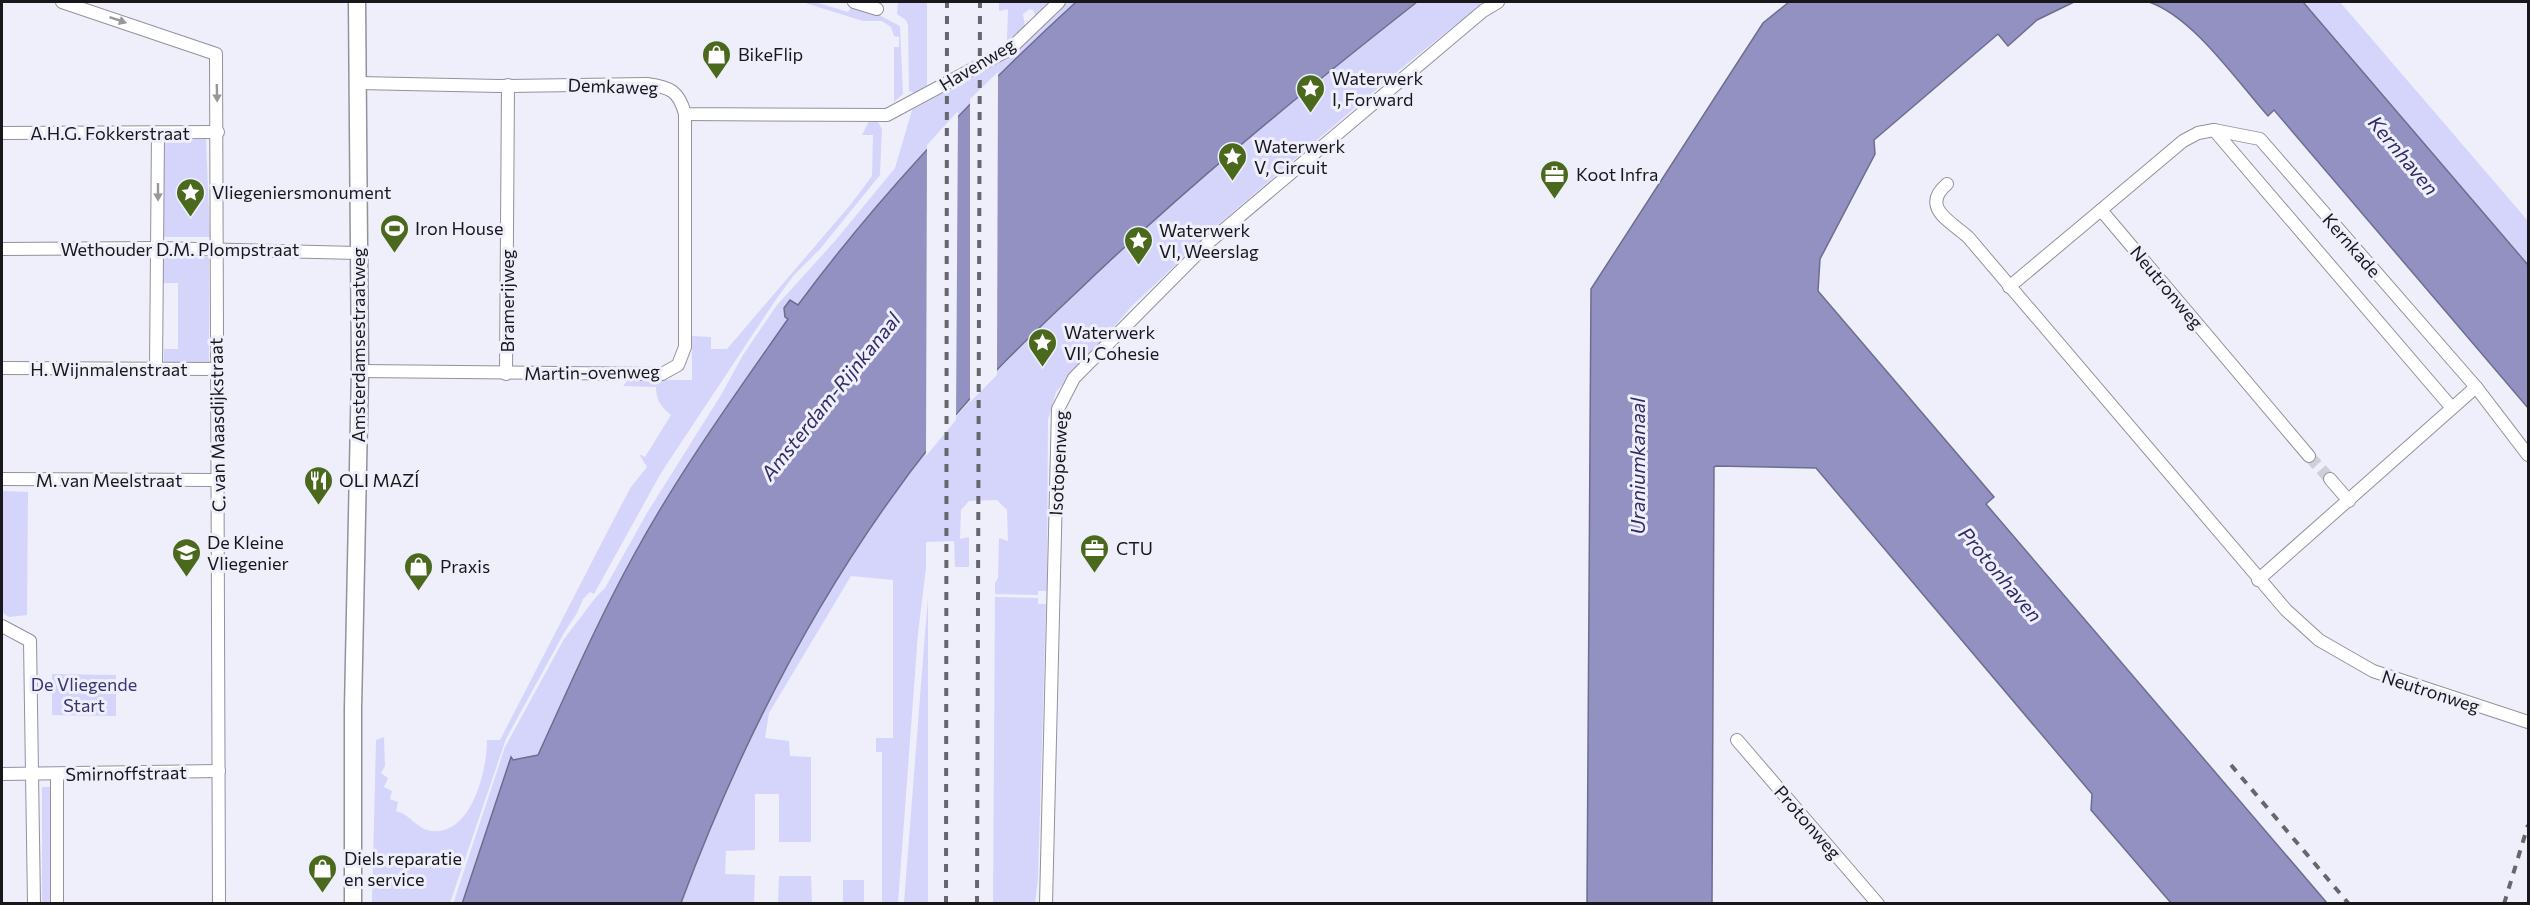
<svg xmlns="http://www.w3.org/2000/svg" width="2530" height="905" font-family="Commissioner,sans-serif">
<rect width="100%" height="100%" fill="#eeeffa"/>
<!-- green -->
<g fill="#d5d5fb">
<path d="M 802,2 L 815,2 L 848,12 L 852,6 L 875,13 L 900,26 L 903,94 L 894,102 L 894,47 L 899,47 L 899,37 L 894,36 L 891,27 L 882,21 L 863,21 Z"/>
<path d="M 898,2 L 927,2 L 927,86 L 916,93 L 909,91 L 908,25 L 906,20 L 897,14 Z"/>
<path d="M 999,2 L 1049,2 L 1035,16 L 1034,11 L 1030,9 L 1023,14 L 1025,26 L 1003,46 L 1007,39 L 1008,9 L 999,11 Z"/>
<path d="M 1068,2 L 1076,2 L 948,125 L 854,232 L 798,305 L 790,300 L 784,308 L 785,317 L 788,319 C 735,395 679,471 635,553 C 600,619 569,687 538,755 L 512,760 L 511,757 L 462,903 L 453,904 L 505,747 L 564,639 L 596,597 L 605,588 L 647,513 L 721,395 L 743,355 L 777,305 L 835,241 L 895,168 L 912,110 L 1012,56 Z"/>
<path d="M 1418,2 L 1484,2 L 1398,71 L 1220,223 L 1133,305 L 1056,392 L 1048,420 L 1047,591 L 1038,591 L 1038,595 L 995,594 L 995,583 L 998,578 L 999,538 L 1008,541 L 1007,510 L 997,500 L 969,501 L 961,510 L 960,539 L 969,537 L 969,567 L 955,567 L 954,541 L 926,542 L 926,568 L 918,633 L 898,903 L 882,903 L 882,752 L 876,752 L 876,738 L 893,738 L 893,580 L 851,576 L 769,713 L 765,738 L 789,741 L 790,756 L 811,757 L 811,842 L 779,842 L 779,794 L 755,794 L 755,850 L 726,851 L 725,874 L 755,875 L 754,903 L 681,903 C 730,772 793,637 873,522 C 934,435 1006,359 1082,286 C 1189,185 1302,92 1418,2 Z"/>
<path d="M 2303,2 L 2340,2 L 2528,221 L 2528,265 Z"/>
<path d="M 869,121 L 878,122 L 882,129 L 880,175 L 820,249 L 794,275 L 775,301 L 661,473 L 594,594 L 590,592 L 583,599 L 577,613 L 564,633 L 506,739 L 450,903 L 372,903 L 376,740 L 384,737 L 385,766 L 381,773 L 388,778 L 384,787 L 392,791 L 390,799 L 398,802 L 396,811 C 410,814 416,829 432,831 C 472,835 487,770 487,740 L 500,740 L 615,517 L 631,487 L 647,467 L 639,454 L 645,457 L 671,415 C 661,407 656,400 656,387 L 623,386 L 628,380 L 692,380 L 692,336 L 711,337 L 711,349 L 727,349 L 851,204 L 872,176 L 873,135 L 862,135 Z"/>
<path d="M 206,139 L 210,237 L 163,237 L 163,140 Z"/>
<path d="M 163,257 L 209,257 L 209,363 L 164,363 L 164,349 L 178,349 L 178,283 L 163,283 Z"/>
<path d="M 2,491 L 28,492 L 27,615 L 9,617 L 2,612 Z"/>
<path d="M 995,597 L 1038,598 L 1038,604 L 1046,604 L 1038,879 L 1035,903 L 993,903 Z"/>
<path d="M 928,599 L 928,903 L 904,903 L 925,633 Z"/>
<path d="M 52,674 L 116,675 L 116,716 L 52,715 Z"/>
<path d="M 42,787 L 53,787 L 53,903 L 42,904 Z"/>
<path d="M 779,876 L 811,876 L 812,903 L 778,903 Z"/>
<rect x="843" y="880" width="21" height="23"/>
</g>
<!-- water -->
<g fill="#9291c1" stroke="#6d6d90" stroke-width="1.5">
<path d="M 1076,2 L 1417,2 C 1300,94 1185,188 1078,291 C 1029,337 980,384 938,436 C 826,576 743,736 681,903 L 462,904 L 511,757 L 513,760 L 538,755 C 569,687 599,618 635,553 C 680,471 735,395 788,319 L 785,317 L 784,308 L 790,300 L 798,305 C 880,194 974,95 1076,2 Z"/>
<path d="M 1789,2 L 2074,2 L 2037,20 L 2008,46 L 1998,34 L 1874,140 L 1875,154 L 1820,259 L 1818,291 L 1994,497 L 1986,504 L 2327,903 L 2171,903 L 2091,810 L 2092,794 L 1816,468 L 1716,466 L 1714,467 L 1712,903 L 1587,903 L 1591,289 L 1763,23 Z"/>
<path d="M 2149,2 L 2303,2 L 2528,265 L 2528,408 L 2274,110 L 2268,116 C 2236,80 2193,17 2149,2 Z"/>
</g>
<!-- pier -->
<g fill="#eeeffa">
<path d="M 998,72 L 997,375 L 970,402 L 970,99 Z"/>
<path d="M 958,111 L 956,420 L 926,456 L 927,145 Z"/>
</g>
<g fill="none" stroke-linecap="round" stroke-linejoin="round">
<!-- street-tunnel -->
<path stroke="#cecfd9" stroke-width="12" stroke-dasharray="12 6" stroke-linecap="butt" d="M 2309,456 L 2330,479"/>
<defs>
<g id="street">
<path d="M 62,2 L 216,54 L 219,904"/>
<path d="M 854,2 L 877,9"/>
<path d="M 359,83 L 499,86 L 647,84 C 670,87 679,91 685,114 L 887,115 L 1010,49 L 1059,2"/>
<path d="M 2214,130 L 2260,139 L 2476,387 L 2528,455"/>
<path d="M 2,133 L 218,132"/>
<path d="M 1947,184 C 1920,207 1950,221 1968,237 L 2286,610 L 2319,640 L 2373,671 L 2528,722"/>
<path d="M 2101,210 L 2183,141 L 2198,133 L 2214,130 L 2452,408"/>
<path d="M 2,249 L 158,248 L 358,253"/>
<path d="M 2009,287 L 2101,210 L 2309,456"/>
<path d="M 2,368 L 217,369"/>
<path d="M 156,370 L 158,133"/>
<path d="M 360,371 L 662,374 L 678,365 L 685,347 L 685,114"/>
<path d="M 506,374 L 508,85"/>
<path d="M 2,479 L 217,480"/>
<path d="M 2330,479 L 2349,501"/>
<path d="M 2258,580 L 2476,387"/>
<path d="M 2,626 L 30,641 L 34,904"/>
<path d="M 1737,740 L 1878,904"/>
<path d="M 2,774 L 219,771"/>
<path d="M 57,774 L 57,904"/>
<path d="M 1046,904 L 1058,409 L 1074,378 L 1208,243 L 1483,11 L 1498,2"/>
</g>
<path id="secondary" d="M 353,904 L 353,709 L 360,371 L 357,2"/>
</defs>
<!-- street casing -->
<use href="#street" stroke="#91929c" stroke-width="14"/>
<!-- secondary casing -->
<use href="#secondary" stroke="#91929c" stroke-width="19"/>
<!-- street -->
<use href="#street" stroke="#fff" stroke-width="12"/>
<!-- secondary -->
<use href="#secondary" stroke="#fff" stroke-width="16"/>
<!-- rail -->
<g stroke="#66676d" stroke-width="4" stroke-dasharray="8 8" stroke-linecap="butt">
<path d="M 2231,765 L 2349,904"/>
<path d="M 946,904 L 947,2"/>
<path d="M 977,904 L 980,2"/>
<path d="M 2504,904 L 2528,825"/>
</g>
</g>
<!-- one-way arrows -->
<defs><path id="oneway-solid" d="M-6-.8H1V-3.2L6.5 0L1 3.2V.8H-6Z" transform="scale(1.5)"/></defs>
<g fill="#979799">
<use href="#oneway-solid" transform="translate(118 20) rotate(19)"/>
<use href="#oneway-solid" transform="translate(217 93) rotate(89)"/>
<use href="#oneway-solid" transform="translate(158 192) rotate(90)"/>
</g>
<!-- icons -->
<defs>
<symbol id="shop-pin" viewBox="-11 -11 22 30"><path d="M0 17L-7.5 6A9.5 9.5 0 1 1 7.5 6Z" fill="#4b691d" stroke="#eeeffa"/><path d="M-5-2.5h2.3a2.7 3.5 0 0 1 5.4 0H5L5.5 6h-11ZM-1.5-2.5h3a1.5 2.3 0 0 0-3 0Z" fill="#fff"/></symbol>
<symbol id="sight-pin" viewBox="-11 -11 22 30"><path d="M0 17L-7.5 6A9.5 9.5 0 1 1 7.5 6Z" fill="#4b691d" stroke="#eeeffa"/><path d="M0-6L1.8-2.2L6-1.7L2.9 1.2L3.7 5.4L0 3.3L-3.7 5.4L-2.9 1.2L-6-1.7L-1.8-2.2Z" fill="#fff"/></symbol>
<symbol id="office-pin" viewBox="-11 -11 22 30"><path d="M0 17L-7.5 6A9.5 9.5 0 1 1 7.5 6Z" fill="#4b691d" stroke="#eeeffa"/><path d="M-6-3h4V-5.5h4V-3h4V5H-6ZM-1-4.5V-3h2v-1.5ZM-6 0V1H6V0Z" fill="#fff"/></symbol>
<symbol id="stadium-pin" viewBox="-11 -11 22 30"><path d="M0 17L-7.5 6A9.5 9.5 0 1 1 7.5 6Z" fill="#4b691d" stroke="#eeeffa"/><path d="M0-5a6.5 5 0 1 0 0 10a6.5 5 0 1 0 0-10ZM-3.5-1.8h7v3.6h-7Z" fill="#fff"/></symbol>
<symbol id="restaurant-pin" viewBox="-11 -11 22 30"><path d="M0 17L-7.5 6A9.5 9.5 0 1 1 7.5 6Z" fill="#4b691d" stroke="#eeeffa"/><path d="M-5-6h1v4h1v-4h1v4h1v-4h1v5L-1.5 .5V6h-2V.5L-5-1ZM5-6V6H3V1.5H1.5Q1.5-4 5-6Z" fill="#fff"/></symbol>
<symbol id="school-pin" viewBox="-11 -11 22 30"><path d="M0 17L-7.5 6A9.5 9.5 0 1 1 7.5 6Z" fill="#4b691d" stroke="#eeeffa"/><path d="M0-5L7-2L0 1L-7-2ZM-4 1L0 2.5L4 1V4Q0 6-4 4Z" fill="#fff"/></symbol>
</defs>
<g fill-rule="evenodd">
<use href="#shop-pin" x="700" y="38" width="33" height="45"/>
<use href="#sight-pin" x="1294" y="72" width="33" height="45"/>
<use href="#sight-pin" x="1216" y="140" width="33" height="45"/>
<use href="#office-pin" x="1538" y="158" width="33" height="45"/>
<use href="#sight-pin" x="174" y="176" width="33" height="45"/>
<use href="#stadium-pin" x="378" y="212" width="33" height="45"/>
<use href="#sight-pin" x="1122" y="224" width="33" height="45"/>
<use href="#sight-pin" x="1026" y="326" width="33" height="45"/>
<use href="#restaurant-pin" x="302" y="464" width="33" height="45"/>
<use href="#office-pin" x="1078" y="532" width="33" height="45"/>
<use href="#school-pin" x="170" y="536" width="33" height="45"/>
<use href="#shop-pin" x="402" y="550" width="33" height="45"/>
<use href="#shop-pin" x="306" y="852" width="33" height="45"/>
</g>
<g text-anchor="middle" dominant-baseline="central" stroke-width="6" stroke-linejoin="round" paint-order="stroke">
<!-- poi labels -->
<g font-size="18" fill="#18181c" stroke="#eeeffa" text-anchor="start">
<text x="738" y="54">BikeFlip</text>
<text x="1332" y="78">Waterwerk<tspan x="1332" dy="21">I, Forward</tspan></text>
<text x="1254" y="146">Waterwerk<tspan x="1254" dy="21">V, Circuit</tspan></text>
<text x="1576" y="174">Koot Infra</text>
<text x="212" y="192">Vliegeniersmonument</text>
<text x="415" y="228">Iron House</text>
<text x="1159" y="230">Waterwerk<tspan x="1159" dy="21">VI, Weerslag</tspan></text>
<text x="1064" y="332">Waterwerk<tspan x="1064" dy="21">VII, Cohesie</tspan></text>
<text x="339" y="480">OLI MAZÍ</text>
<text x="207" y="542">De Kleine<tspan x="207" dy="21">Vliegenier</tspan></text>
<text x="1116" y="548">CTU</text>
<text x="440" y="566">Praxis</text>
<text x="344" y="858">Diels reparatie<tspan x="344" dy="21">en service</tspan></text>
</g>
<!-- street labels -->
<g font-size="18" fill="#18181c" stroke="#eeeffa">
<text transform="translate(977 64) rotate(-31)">Havenweg</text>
<text transform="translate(613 86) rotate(2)">Demkaweg</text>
<text x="110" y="133">A.H.G. Fokkerstraat</text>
<text transform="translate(2352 245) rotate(49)">Kernkade</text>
<text x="180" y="249">Wethouder D.M. Plompstraat</text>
<text transform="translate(2167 287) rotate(50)">Neutronweg</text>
<text transform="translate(507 301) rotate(-90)">Bramerijweg</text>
<text transform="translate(358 345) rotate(-90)">Amsterdamsestraatweg</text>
<text x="109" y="369">H. Wijnmalenstraat</text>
<text transform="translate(592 372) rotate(-1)">Martin-ovenweg</text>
<text transform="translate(217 425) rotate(-91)">C. van Maasdijkstraat</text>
<text transform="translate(1058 463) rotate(-87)">Isotopenweg</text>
<text x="109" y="480">M. van Meelstraat</text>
<text transform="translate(2431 691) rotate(18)">Neutronweg</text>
<text transform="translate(126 773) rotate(-1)">Smirnoffstraat</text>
<text transform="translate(1808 822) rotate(49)">Protonweg</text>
</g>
<!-- park labels -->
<g font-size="18" fill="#3b3571" stroke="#eeeffa">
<text x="84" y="684">De Vliegende<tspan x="84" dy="21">Start</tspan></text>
</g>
<!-- water labels -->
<g font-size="20" font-style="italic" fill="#312a64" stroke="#eeeffa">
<text transform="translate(2404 155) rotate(50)">Kernhaven</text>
<text transform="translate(830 396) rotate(-51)">Amsterdam-Rijnkanaal</text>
<text transform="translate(1637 466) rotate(-90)">Uraniumkanaal</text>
<text transform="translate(2001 574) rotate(50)">Protonhaven</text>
</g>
</g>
<!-- border -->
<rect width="2530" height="905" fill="none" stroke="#18181c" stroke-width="6"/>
</svg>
